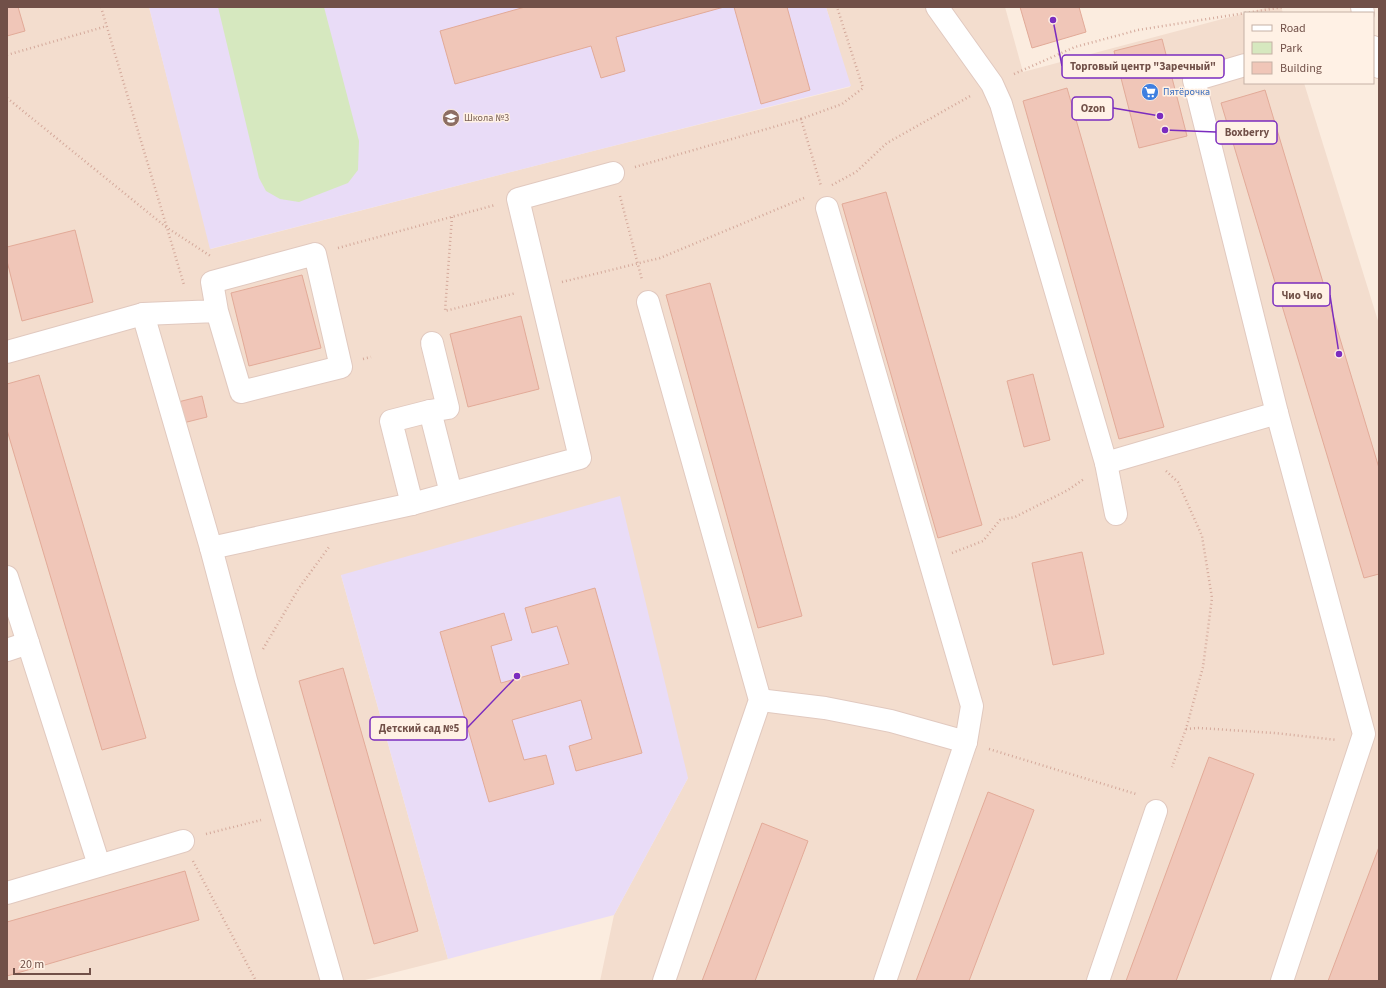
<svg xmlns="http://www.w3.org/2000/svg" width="1386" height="988" font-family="'Source Sans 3',sans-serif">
<rect width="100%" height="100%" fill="#fbecdf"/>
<!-- residential -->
<g fill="#f3ddce">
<path d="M 7,7 L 149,7 L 211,249 L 601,149 L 850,87 L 826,7 L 1005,7 L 1023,72 L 1245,13 L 1245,83 L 1304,83 L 1379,324 L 1379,981 L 600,981 L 614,915 L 688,778 L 341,575 L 448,959 L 361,981 L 7,981 Z"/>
<path d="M 1269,7 L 1281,7 L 1283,13 L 1247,13 Z"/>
</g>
<!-- education -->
<g fill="#e9dcf7">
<path d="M 149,7 L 826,7 L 851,86 L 601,149 L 210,249 Z"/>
<path d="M 620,496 L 688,778 L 614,915 L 448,959 L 341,575 Z"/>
</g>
<!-- green -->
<path fill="#d6e8bf" d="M 218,7 L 324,7 L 359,141 L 358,170 L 348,183 L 299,202 L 280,199 L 266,191 L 259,178 Z"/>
<!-- building -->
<g fill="#f0c6b8" stroke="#e2aa98">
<path d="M 7,7 L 18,7 L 25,31 L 7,36 Z"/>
<path d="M 525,7 L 724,7 L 616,37 L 625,71 L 601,78 L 591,46 L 455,84 L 440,31 Z"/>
<path d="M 734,7 L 787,7 L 810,90 L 761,104 Z"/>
<path d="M 1020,7 L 1079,7 L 1086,32 L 1032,48 Z"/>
<path d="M 1162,39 L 1187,136 L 1139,148 L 1114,51 Z"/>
<path d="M 1067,88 L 1164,427 L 1119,439 L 1023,101 Z"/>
<path d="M 1265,90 L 1379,468 L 1379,574 L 1364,578 L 1221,103 Z"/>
<path d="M 886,192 L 982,525 L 938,538 L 842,204 Z"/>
<path d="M 75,230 L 93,302 L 22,321 L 7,261 L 7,247 Z"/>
<path d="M 302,275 L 321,348 L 249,366 L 231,293 Z"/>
<path d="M 710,283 L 802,616 L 758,628 L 666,295 Z"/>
<path d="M 521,316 L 539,389 L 468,407 L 450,334 Z"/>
<path d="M 1033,374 L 1050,440 L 1024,447 L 1007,381 Z"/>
<path d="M 39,375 L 146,738 L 102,750 L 7,430 L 7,384 Z"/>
<path d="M 202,396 L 207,417 L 183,423 L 178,402 Z"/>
<path d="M 1082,552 L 1104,654 L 1053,665 L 1032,563 Z"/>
<path d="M 595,588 L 642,753 L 576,771 L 569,746 L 592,739 L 581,700 L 512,720 L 524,760 L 546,755 L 554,784 L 489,802 L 440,632 L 504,613 L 512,640 L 491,646 L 501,683 L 569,664 L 557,626 L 532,633 L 525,608 Z"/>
<path d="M 343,668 L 418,931 L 374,944 L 299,681 Z"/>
<path d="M 1209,757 L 1254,774 L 1176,981 L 1126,981 Z"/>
<path d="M 988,792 L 1034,810 L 969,981 L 916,981 Z"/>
<path d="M 762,823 L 808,841 L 755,981 L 702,981 Z"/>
<path d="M 1379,847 L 1379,981 L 1328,981 Z"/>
<path d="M 185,871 L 199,920 L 7,976 L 7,922 Z"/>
</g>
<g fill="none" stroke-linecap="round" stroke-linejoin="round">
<defs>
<g id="minor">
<path d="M 937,7 L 992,84 L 1001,104 L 1106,463 L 1277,413"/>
<path d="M 1362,7 L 1363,13"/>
<path d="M 1373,47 L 1379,67"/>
<path d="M 1245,65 L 1194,80 L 1277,413 L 1364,734 L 1282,981"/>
<path d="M 827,208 L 972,706 L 966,742 L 885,981"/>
<path d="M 648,302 L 760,700 L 664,981"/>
<path d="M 143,314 L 217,311 L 241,392 L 341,367 L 315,254 L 212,282 L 217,311"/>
<path d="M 7,352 L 143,314 L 211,548 L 412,504 L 580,458 L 518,199 L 613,173"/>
<path d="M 430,411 L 448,408 L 432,343"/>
<path d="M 1106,463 L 1116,514"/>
<path d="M 412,504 L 391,421 L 430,411 L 451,493"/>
<path d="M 211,548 L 246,680 L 332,981"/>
<path d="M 7,577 L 99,865"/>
<path d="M 7,650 L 28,643"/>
<path d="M 760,700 L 825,708 L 891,721 L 966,742"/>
<path d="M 7,893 L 183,841"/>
<path d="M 1098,981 L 1156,811"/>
</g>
</defs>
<!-- minor casing -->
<use href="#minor" stroke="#e1c9bf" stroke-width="24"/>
<!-- path -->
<g stroke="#d4a99b" stroke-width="2.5" stroke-dasharray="1 3" stroke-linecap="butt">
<path d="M 101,7 L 184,285"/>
<path d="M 1245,13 L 1284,7"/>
<path d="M 7,55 L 107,26"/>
<path d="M 1014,74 L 1075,47 L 1138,30 L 1245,13"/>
<path d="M 7,98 L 166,227 L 212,257"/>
<path d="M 801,119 L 842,104 L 863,88 L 837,7"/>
<path d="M 635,167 L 801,119 L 821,186"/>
<path d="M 832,185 L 856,172 L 887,143 L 972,95"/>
<path d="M 620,196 L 642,280"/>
<path d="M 452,217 L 445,311 L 516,293"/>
<path d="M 338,248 L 495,205"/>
<path d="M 562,282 L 660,258 L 804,198"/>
<path d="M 363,359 L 371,357"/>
<path d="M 1166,471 L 1178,482 L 1202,536 L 1212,598 L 1203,667 L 1186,729 L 1172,767"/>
<path d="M 952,553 L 983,541 L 1000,520 L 1015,517 L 1068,490 L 1084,479"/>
<path d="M 263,649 L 299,588 L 329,547"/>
<path d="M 1186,729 L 1198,728 L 1275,733 L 1337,740"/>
<path d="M 989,749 L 1136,794"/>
<path d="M 206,834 L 261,820"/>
<path d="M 193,861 L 256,981"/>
</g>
<!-- minor -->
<use href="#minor" stroke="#fff" stroke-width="22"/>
</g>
<!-- icons -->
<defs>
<symbol id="supermarket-disc" viewBox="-11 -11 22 22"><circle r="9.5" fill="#3f7fe0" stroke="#fff1e5"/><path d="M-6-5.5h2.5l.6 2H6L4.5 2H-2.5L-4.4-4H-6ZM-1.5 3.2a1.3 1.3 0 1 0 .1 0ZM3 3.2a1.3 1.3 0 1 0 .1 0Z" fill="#fff"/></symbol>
<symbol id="school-disc" viewBox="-11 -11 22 22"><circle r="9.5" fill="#8d6e63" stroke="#fff1e5"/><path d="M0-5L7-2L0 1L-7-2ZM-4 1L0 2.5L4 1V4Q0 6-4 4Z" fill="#fff"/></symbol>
</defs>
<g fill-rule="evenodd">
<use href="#supermarket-disc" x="1140" y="82" width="20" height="20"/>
<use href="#school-disc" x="441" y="108" width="20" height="20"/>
</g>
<g text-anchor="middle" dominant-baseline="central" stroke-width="3" stroke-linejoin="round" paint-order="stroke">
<!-- shop labels -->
<g font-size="10" fill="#366cbe" stroke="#fff1e5" text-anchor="start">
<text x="1163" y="92">Пятёрочка</text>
</g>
<!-- education labels -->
<g font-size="10" fill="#785e54" stroke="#fff1e5" text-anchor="start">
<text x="464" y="118">Школа №3</text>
</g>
</g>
<!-- callouts -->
<path fill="none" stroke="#7b2cbf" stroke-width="1.5" d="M1053 20L1062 66M1160 116L1113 108M1165 130L1216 132M1339 354L1330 295M517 676L467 728"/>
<g fill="#7b2cbf" stroke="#fff1e5" stroke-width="1.5">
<circle cx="1053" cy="20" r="4"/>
<circle cx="1160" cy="116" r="4"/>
<circle cx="1165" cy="130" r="4"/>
<circle cx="1339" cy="354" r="4"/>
<circle cx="517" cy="676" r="4"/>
</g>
<g fill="#fff1e5" stroke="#7b2cbf" stroke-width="1.5">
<rect x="1062" y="55" width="162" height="23" rx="4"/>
<rect x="1072" y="97" width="41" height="23" rx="4"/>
<rect x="1216" y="121" width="61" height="23" rx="4"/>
<rect x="1273" y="283" width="57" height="23" rx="4"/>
<rect x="370" y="717" width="97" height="23" rx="4"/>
</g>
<g font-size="11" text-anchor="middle" font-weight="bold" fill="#715048">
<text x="1143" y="70">Торговый центр "Заречный"</text>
<text x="1093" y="112">Ozon</text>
<text x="1247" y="136">Boxberry</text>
<text x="1302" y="299">Чио Чио</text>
<text x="419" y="732">Детский сад №5</text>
</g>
<!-- border -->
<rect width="1386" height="988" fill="none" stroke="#715048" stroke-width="16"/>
<!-- legend -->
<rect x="1244" y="12" width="130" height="72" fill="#fff1e5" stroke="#c6b1a6"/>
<rect x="1252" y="25" width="20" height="6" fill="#ffffff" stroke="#c6b1a6"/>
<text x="1280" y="32" font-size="12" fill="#715048">Road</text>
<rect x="1252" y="42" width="20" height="12" fill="#d6e8bf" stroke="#c6b1a6"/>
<text x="1280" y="52" font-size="12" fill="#715048">Park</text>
<rect x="1252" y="62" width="20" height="12" fill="#f0c6b8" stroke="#c6b1a6"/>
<text x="1280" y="72" font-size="12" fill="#715048">Building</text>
<!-- scale -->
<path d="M14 968v6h76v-6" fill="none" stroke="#715048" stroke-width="2"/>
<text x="20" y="968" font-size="12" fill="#715048" stroke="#fff1e5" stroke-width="3" paint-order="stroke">20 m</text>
</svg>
